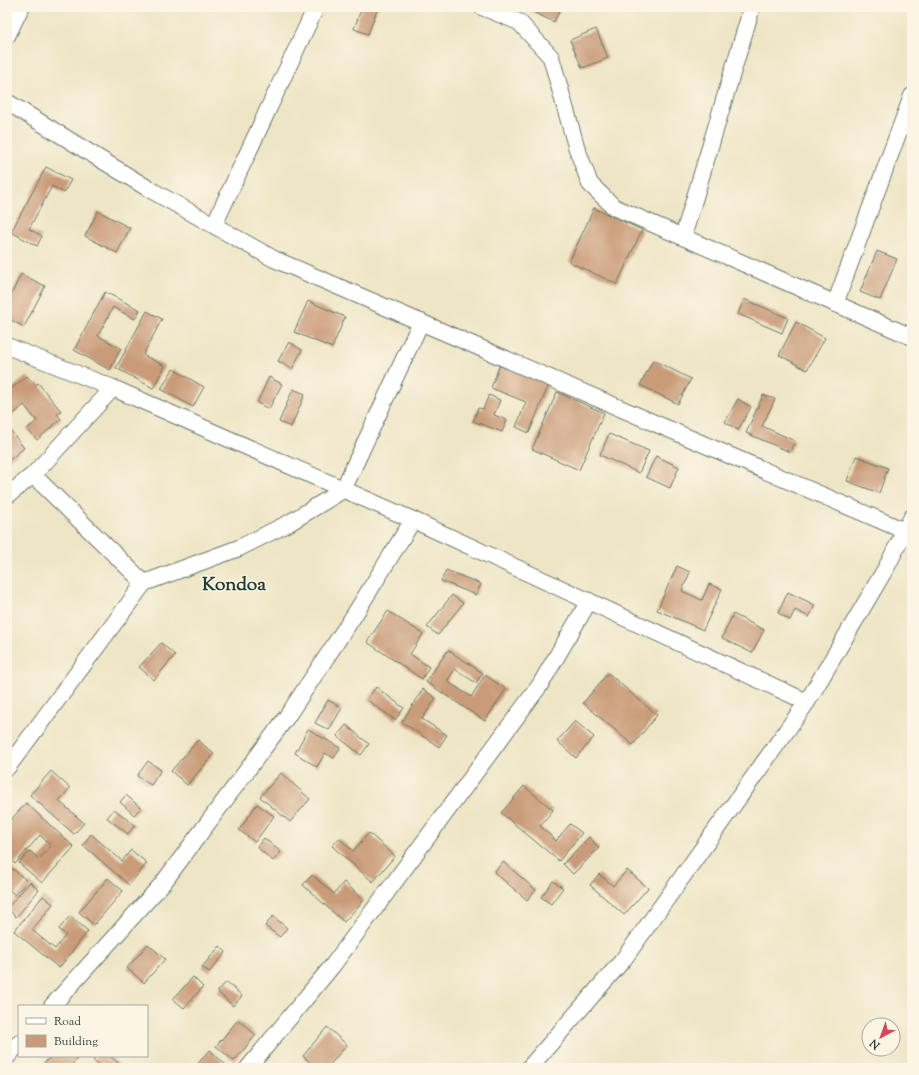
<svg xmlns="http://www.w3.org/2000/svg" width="919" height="1075" font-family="'Sorts Mill Goudy',serif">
<rect width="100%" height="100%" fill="#fcf5e5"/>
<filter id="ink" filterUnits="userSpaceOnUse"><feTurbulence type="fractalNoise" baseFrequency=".025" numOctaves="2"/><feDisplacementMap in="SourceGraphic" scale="8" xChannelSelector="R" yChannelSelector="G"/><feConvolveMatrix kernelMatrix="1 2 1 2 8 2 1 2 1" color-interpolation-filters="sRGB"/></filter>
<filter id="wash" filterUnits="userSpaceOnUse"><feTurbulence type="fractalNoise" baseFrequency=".012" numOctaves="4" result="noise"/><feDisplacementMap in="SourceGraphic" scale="16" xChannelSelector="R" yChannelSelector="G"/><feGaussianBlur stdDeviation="0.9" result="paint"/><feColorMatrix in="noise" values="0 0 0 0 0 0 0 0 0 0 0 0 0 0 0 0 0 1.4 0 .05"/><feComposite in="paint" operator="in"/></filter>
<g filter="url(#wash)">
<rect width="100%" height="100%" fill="#eee5c6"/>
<g id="blocks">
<!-- building -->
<g fill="#c99b78">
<path d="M 362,7 L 378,7 L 368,34 L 354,29 Z"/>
<path d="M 523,7 L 561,7 L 554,22 Z"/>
<path d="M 596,29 L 608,58 L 582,68 L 570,40 Z"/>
<path d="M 46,167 L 71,180 L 64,193 L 52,186 L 29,229 L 42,236 L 37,246 L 11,232 Z"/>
<path d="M 594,208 L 642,230 L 617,284 L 569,262 Z"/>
<path d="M 98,211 L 130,228 L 117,253 L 85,236 Z"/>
<path d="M 877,251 L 897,259 L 880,300 L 860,292 Z"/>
<path d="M 21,274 L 45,286 L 24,327 L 7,318 L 7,303 Z"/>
<path d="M 105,292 L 140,310 L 135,319 L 113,307 L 98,336 L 121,348 L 110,370 L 74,350 Z"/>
<path d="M 744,299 L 788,318 L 782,333 L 738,314 Z"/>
<path d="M 308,301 L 345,317 L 332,348 L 294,332 Z"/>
<path d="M 147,311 L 162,319 L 143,355 L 165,366 L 153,388 L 116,368 Z"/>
<path d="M 796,322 L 825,338 L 807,370 L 779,355 Z"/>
<path d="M 289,342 L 302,350 L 292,369 L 278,361 Z"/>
<path d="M 653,360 L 691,379 L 678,404 L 640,385 Z"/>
<path d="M 500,364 L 549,384 L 529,433 L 516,427 L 526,402 L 491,388 Z"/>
<path d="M 173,369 L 204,387 L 193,407 L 161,389 Z"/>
<path d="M 27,376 L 35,385 L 38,383 L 61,411 L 57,414 L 61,419 L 37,440 L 27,429 L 37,421 L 24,405 L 10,417 L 7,414 L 7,392 Z"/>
<path d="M 269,377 L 282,384 L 269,409 L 257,403 Z"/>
<path d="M 293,389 L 305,394 L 291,427 L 279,422 Z"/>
<path d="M 557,392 L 604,413 L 579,470 L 532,449 Z"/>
<path d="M 489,395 L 500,400 L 494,415 L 507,420 L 502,432 L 473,421 L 478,408 L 483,409 Z"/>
<path d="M 763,395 L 775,399 L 762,426 L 795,441 L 790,452 L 746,433 Z"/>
<path d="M 738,399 L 751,407 L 738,430 L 725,422 Z"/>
<path d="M 7,426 L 24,448 L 7,462 Z"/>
<path d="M 609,434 L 649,451 L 639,473 L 600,455 Z"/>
<path d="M 656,456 L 679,467 L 670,488 L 646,477 Z"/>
<path d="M 856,456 L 888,468 L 879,493 L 847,481 Z"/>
<path d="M 677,566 L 690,572 L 682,591 L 702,600 L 709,584 L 722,589 L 703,630 L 657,610 Z"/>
<path d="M 446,570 L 481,584 L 476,595 L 441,581 Z"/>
<path d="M 788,592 L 815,605 L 809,617 L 795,610 L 790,620 L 778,613 Z"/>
<path d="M 452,595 L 463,603 L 438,635 L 427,627 Z"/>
<path d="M 388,611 L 423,634 L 410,654 L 429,667 L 422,679 L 367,642 Z"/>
<path d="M 733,614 L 764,630 L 752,653 L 722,638 Z"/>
<path d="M 161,643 L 175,655 L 154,680 L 139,667 Z"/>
<path d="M 448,650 L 483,673 L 476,683 L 455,669 L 447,681 L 471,697 L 485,675 L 506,689 L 485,721 L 426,682 Z"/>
<path d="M 608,673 L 657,715 L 633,745 L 583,703 Z"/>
<path d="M 376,687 L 404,708 L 395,720 L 367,700 Z"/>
<path d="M 423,689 L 436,698 L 422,719 L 447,735 L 439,747 L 402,722 Z"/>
<path d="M 328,700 L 342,708 L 329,730 L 315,723 Z"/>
<path d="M 575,721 L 594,737 L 576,758 L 557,741 Z"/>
<path d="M 346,725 L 369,744 L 361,755 L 337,736 Z"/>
<path d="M 308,729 L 340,748 L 334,758 L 325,753 L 317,767 L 295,753 Z"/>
<path d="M 198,740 L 214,754 L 187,785 L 171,771 Z"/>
<path d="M 148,761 L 161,770 L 151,785 L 137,776 Z"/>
<path d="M 51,771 L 70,788 L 59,801 L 84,823 L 74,834 L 30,795 Z"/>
<path d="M 281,773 L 310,799 L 290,822 L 260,797 Z"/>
<path d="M 524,786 L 553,810 L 540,826 L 556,841 L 570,824 L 582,833 L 559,861 L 501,813 Z"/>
<path d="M 126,795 L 141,808 L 134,815 L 120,802 Z"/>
<path d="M 26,803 L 74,847 L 42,883 L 19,863 L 30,851 L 39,859 L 51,846 L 40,835 L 15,864 L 7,857 L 7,824 Z"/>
<path d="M 257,804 L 274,816 L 255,842 L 239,830 Z"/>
<path d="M 114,809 L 135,825 L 128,834 L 107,818 Z"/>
<path d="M 369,833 L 395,856 L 373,882 L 332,846 L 339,838 L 353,851 Z"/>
<path d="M 91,834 L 122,861 L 131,850 L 147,863 L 129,885 L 83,845 Z"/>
<path d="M 589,837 L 599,848 L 573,874 L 563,864 Z"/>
<path d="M 264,838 L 281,852 L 273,861 L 257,847 Z"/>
<path d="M 503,862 L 536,890 L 527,900 L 494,872 Z"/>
<path d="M 8,865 L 27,881 L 15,895 L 7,888 L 7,866 Z"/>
<path d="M 627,870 L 648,888 L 624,915 L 590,885 L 599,874 L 613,886 Z"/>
<path d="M 312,875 L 334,894 L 344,882 L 364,900 L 344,922 L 303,885 Z"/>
<path d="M 108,878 L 123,891 L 94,925 L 79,912 Z"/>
<path d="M 553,881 L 563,888 L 551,904 L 541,897 Z"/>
<path d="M 30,882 L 39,890 L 16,917 L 7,908 Z"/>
<path d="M 43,896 L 53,904 L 32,930 L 55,949 L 66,935 L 59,929 L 70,916 L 88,931 L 59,968 L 14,931 Z"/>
<path d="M 273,916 L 287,928 L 280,937 L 265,926 Z"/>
<path d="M 148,944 L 165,959 L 144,983 L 127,968 Z"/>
<path d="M 220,946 L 226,952 L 209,972 L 202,967 Z"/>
<path d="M 193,977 L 203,987 L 184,1008 L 173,999 Z"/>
<path d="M 227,982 L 242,996 L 233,1006 L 217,991 Z"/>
<path d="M 238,1020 L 256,1035 L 234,1061 L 216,1046 Z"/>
<path d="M 327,1027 L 347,1045 L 327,1068 L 316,1068 L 303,1056 Z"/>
<path d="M 210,1050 L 229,1068 L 194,1068 Z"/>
<path d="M 51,1056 L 75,1056 L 78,1058 L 69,1068 L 40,1068 Z"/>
<path d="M 96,1056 L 110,1056 L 124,1068 L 103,1068 L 93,1060 Z"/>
</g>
</g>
</g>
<g filter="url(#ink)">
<use href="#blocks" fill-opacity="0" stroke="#677867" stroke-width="1"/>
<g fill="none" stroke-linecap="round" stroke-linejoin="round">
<defs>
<g id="street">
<path d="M 482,7 L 519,22 L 551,57 L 576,146 L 590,184 L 614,207 L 912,337"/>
<path d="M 7,36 L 21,7"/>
<path d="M 7,102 L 149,189 L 274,259 L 912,534"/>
<path d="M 214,225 L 316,7"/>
<path d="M 683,237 L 752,7"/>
<path d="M 835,304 L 912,96"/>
<path d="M 7,346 L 113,388 L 413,520 L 807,702"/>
<path d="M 33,475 L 113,388"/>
<path d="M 7,496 L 33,475 L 144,583 L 7,768"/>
<path d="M 144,583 L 239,548 L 289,523 L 343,490 L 421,322"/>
<path d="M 52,1006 L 163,883 L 286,718 L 353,617 L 413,520"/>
<path d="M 7,1057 L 19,1043"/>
<path d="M 248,1068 L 333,965 L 540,685 L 589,601"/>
<path d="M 529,1068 L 623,960 L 807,702 L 886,568 L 912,517"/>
</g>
</defs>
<!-- street casing -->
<use href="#street" stroke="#677867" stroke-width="18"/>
<!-- street -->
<use href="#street" stroke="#fff" stroke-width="16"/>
</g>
</g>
<g text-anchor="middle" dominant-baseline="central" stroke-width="3" stroke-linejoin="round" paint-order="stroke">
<!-- district labels -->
<g font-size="19" font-weight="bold" fill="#1f3d34" stroke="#fcf5e5">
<text x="234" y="585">Kondoa</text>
</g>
</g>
<!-- margin -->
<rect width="919" height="1075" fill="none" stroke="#fcf5e5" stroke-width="24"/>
<!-- legend -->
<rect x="18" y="1005" width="130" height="52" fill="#fcf5e5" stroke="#a4ab9e"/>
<rect x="26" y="1018" width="20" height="6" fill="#ffffff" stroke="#a4ab9e"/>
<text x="54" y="1025" font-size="12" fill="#1f3d34">Road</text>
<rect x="26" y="1035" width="20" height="12" fill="#c99b78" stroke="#a4ab9e"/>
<text x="54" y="1045" font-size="12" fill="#1f3d34">Building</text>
<!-- north arrow -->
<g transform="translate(881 1037) rotate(221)"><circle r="19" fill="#fcf5e5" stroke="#a4ab9e"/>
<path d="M0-3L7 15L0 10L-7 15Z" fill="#d1495b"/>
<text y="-6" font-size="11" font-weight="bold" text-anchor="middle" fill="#1f3d34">N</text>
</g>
</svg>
